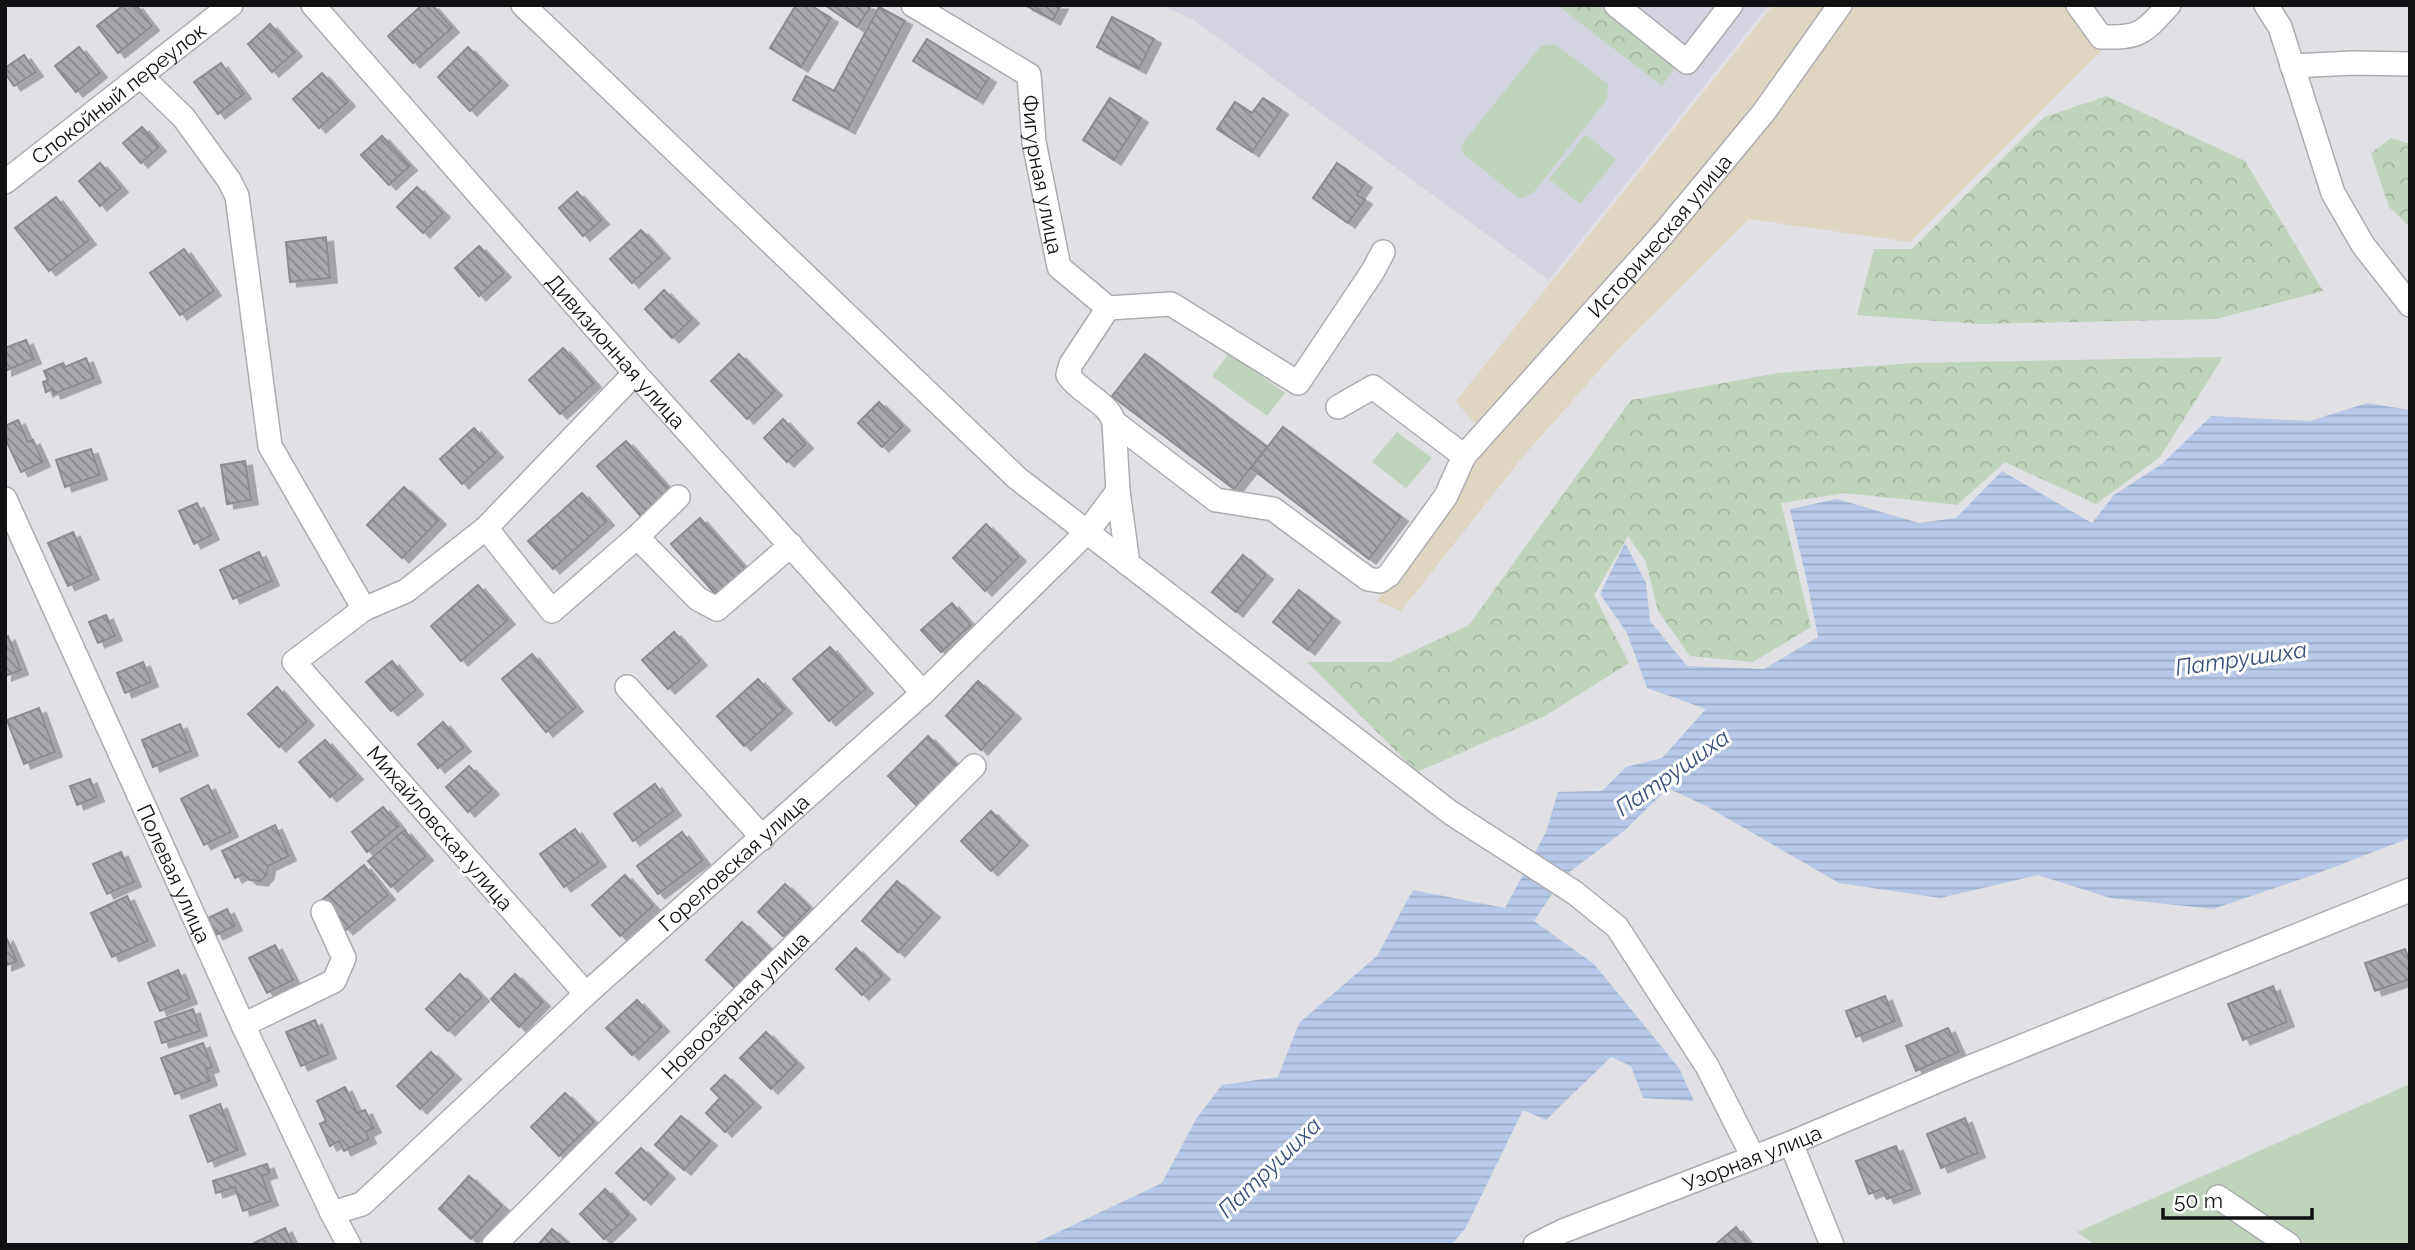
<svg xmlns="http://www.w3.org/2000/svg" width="2415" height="1250" font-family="Raleway,sans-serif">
<defs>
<pattern id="forest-crowns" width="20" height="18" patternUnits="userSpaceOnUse" patternTransform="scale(1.75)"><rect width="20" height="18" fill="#c0d4bd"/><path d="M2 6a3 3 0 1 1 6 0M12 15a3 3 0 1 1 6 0" fill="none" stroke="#a4b5a2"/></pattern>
<pattern id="water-rules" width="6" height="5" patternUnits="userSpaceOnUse" patternTransform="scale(1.75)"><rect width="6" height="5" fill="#b7c9e8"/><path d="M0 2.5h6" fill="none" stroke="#9cacc6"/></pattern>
<pattern id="building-back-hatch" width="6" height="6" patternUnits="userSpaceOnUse" patternTransform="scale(1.75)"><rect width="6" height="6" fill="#a9a8ad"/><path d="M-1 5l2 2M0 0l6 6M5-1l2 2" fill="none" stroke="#88878c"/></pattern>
<filter id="shadow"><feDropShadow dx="7" dy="4.5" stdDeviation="0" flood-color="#0004"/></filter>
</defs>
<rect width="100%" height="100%" fill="#e0e0e5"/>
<!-- built -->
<path fill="#d4d4e1" d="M 1161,5 L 1769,5 L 1549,280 L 1194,20 Z"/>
<!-- industrial -->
<path fill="#dfd6c1" d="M 1773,5 L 2074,5 L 2111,41 L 1910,242 L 1749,219 L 1619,348 L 1521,459 L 1401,611 L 1377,601 L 1489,442 L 1456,401 Z"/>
<!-- forest -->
<g fill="url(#forest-crowns)">
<path d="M 1557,5 L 1597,5 L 1677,65 L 1662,86 Z"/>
<path d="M 2107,96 L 2245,161 L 2323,291 L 2216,319 L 1979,324 L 1857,315 L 1874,249 L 1912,249 L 2044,117 Z"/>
<path d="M 2391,138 L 2410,144 L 2410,227 L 2389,207 L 2371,153 Z"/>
<path d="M 2223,357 L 2160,457 L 2096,504 L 2005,462 L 1957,505 L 1845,493 L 1781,503 L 1811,627 L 1753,662 L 1690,656 L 1658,611 L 1646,562 L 1628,536 L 1594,595 L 1629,663 L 1545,716 L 1417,772 L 1307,662 L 1390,662 L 1469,625 L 1631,400 L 1778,373 L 1913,363 Z"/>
</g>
<!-- green -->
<g fill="#c0d4bd">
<path d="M 1555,44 L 1608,84 L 1607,99 L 1533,193 L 1520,199 L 1463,154 L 1461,145 L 1541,46 Z"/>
<path d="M 1586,134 L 1616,160 L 1580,204 L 1549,179 Z"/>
<path d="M 1229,353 L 1285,393 L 1267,416 L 1212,376 Z"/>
<path d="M 1397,432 L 1432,458 L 1406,488 L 1372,462 Z"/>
<path d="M 2410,1084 L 2410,1245 L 2096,1245 L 2077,1232 Z"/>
</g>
<!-- water -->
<path fill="url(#water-rules)" d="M 2367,403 L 2410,410 L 2410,838 L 2313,875 L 2213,909 L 2110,898 L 2038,875 L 1940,898 L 1839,883 L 1706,806 L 1668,788 L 1624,831 L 1564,876 L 1534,921 L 1594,964 L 1679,1068 L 1694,1101 L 1643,1098 L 1631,1066 L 1611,1057 L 1546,1120 L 1523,1110 L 1465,1229 L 1451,1245 L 1031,1245 L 1162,1183 L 1196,1119 L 1222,1085 L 1278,1077 L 1299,1023 L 1377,956 L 1413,890 L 1505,908 L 1546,832 L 1558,792 L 1602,791 L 1626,767 L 1662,758 L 1706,709 L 1647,688 L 1627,633 L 1600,594 L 1625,543 L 1646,583 L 1650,621 L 1687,666 L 1764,669 L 1818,637 L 1808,586 L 1790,509 L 1837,499 L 1919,523 L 1956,518 L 2002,471 L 2092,523 L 2114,495 L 2162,464 L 2211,416 L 2310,421 Z"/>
<!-- building -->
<g fill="url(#building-back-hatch)" stroke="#8c8b90" stroke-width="2" filter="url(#shadow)">
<path d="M 124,5 L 136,5 L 152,26 L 118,53 L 97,26 Z"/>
<path d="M 422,5 L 432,5 L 452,28 L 413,63 L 388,36 Z"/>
<path d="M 796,5 L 810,5 L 831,18 L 801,67 L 770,48 Z"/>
<path d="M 825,5 L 867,5 L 870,8 L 857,27 Z"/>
<path d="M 1025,5 L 1061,5 L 1053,20 Z"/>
<path d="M 879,7 L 905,21 L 848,129 L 793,100 L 806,76 L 834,91 Z"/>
<path d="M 1112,17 L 1154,39 L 1139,69 L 1097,47 Z"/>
<path d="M 270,24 L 295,52 L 272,72 L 248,44 Z"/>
<path d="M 927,39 L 989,78 L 976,99 L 913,61 Z"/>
<path d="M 79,47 L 100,73 L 76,92 L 55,66 Z"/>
<path d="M 468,47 L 501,81 L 470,111 L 438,77 Z"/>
<path d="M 24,55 L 36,72 L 14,86 L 5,73 L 5,68 Z"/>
<path d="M 221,63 L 244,94 L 218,114 L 194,82 Z"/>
<path d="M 322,73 L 348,102 L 319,128 L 293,99 Z"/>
<path d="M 1110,98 L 1141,118 L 1114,160 L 1083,140 Z"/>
<path d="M 1263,98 L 1281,110 L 1252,152 L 1217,129 L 1235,102 L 1252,113 Z"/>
<path d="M 142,127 L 159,147 L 141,163 L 123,143 Z"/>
<path d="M 382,136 L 410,166 L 389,185 L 361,155 Z"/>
<path d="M 100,163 L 121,188 L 100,206 L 79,181 Z"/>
<path d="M 1337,163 L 1365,183 L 1357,195 L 1365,200 L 1348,223 L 1313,198 Z"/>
<path d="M 417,187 L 443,213 L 423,233 L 397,207 Z"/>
<path d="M 577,192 L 602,220 L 583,236 L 559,208 Z"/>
<path d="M 56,197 L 89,240 L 49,271 L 15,228 Z"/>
<path d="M 641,230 L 663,254 L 632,283 L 610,259 Z"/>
<path d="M 326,237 L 330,278 L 290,282 L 286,242 Z"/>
<path d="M 479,246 L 504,273 L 479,296 L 455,268 Z"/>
<path d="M 184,249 L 214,291 L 180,315 L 150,273 Z"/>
<path d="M 664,290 L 692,319 L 672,338 L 645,309 Z"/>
<path d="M 26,340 L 34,359 L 5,371 L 5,348 Z"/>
<path d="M 563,348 L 594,383 L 560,414 L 529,380 Z"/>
<path d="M 739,354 L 775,391 L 747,419 L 711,381 Z"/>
<path d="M 1145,354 L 1267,447 L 1234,489 L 1112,396 Z"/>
<path d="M 86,358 L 94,378 L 54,394 L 52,389 L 46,392 L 43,382 L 48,380 L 44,371 L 63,363 L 65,367 Z"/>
<path d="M 879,402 L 903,426 L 882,447 L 858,423 Z"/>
<path d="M 783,419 L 806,444 L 787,462 L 764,438 Z"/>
<path d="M 18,420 L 28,442 L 33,440 L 43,462 L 21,472 L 5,438 L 5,426 Z"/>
<path d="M 1283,427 L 1401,517 L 1369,559 L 1251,468 Z"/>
<path d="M 474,428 L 496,453 L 462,484 L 440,459 Z"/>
<path d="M 626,441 L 674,495 L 645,521 L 597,466 Z"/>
<path d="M 91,449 L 100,475 L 65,487 L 56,460 Z"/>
<path d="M 245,461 L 251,500 L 227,504 L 221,465 Z"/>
<path d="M 404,487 L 439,520 L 402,558 L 367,525 Z"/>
<path d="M 582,493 L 607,521 L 553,569 L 528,541 Z"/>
<path d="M 197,503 L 212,535 L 194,544 L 179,511 Z"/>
<path d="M 700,518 L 748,572 L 719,598 L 671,544 Z"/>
<path d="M 986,524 L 1019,557 L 985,591 L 953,558 Z"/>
<path d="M 73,532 L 92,575 L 68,586 L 48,543 Z"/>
<path d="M 259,552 L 272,581 L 233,599 L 220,570 Z"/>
<path d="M 1243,555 L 1266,575 L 1236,612 L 1212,592 Z"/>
<path d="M 478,585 L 508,620 L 461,661 L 431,626 Z"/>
<path d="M 1299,590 L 1333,618 L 1308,650 L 1273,622 Z"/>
<path d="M 952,603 L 971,625 L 941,652 L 921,630 Z"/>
<path d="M 106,615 L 115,636 L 98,643 L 89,622 Z"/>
<path d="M 674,632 L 700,661 L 668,689 L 642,660 Z"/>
<path d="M 8,636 L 21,670 L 5,676 L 5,638 Z"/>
<path d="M 830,647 L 866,689 L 829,721 L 793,679 Z"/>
<path d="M 532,654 L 576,707 L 546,732 L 502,679 Z"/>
<path d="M 392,661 L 416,690 L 391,711 L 366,682 Z"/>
<path d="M 143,662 L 151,682 L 125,693 L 117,673 Z"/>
<path d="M 758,679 L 785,709 L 744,746 L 717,716 Z"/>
<path d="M 978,681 L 1014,714 L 981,750 L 946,716 Z"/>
<path d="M 277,687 L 307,721 L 279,747 L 248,714 Z"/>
<path d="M 39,708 L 55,752 L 24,764 L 7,720 Z"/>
<path d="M 443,722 L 464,747 L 438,768 L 418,744 Z"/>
<path d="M 180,724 L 191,751 L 153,767 L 142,740 Z"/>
<path d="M 928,736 L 960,769 L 920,809 L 888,776 Z"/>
<path d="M 325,740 L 356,775 L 330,797 L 299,762 Z"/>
<path d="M 469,766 L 492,790 L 468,812 L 446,787 Z"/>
<path d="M 90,779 L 97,797 L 77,805 L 70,786 Z"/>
<path d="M 655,784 L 674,811 L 633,841 L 614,814 Z"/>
<path d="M 208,785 L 231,832 L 204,845 L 181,799 Z"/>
<path d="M 383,807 L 399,826 L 367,852 L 352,832 Z"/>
<path d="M 991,811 L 1021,841 L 991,871 L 961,841 Z"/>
<path d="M 275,825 L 289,856 L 268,866 L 267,874 L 261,881 L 250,880 L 243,874 L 235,878 L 222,851 Z"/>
<path d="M 575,829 L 599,862 L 564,887 L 540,854 Z"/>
<path d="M 404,830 L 426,856 L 391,887 L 368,861 Z"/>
<path d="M 682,832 L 703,860 L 658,894 L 637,866 Z"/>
<path d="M 121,852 L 134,882 L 107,894 L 93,864 Z"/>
<path d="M 364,865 L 388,895 L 346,930 L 322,900 Z"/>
<path d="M 625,875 L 653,906 L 620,936 L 592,905 Z"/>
<path d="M 897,881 L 933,913 L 898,952 L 862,921 Z"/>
<path d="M 785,884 L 810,908 L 783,936 L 758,912 Z"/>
<path d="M 127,896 L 148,941 L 112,957 L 91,913 Z"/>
<path d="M 227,909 L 235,926 L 216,935 L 208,918 Z"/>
<path d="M 742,922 L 772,951 L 736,989 L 706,960 Z"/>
<path d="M 6,937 L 17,961 L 5,966 L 5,938 Z"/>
<path d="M 275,945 L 293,980 L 267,993 L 249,958 Z"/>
<path d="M 856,948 L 883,975 L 862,995 L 836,969 Z"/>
<path d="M 2405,949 L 2410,962 L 2410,979 L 2375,991 L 2365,963 Z"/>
<path d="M 178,970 L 190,999 L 160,1011 L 148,983 Z"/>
<path d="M 460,974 L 482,997 L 448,1031 L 426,1009 Z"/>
<path d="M 515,974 L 543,1002 L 519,1027 L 491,999 Z"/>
<path d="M 2273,986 L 2287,1022 L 2243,1040 L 2228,1004 Z"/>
<path d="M 1885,996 L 1895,1021 L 1856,1037 L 1846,1011 Z"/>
<path d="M 637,1000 L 662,1027 L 632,1055 L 606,1028 Z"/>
<path d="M 193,1009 L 200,1031 L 162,1043 L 155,1022 Z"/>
<path d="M 315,1020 L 329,1054 L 301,1066 L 286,1032 Z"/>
<path d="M 1948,1028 L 1959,1052 L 1916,1071 L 1906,1046 Z"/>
<path d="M 766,1032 L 797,1063 L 771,1089 L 740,1058 Z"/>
<path d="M 203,1043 L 212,1067 L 206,1069 L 210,1081 L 175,1094 L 161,1058 Z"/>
<path d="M 431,1052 L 454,1075 L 420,1109 L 397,1086 Z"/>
<path d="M 725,1075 L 754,1103 L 725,1132 L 706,1113 L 720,1098 L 711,1089 Z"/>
<path d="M 345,1087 L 357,1113 L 365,1110 L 374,1128 L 366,1132 L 369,1139 L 344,1151 L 339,1141 L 330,1146 L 320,1124 L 326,1121 L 317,1101 Z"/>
<path d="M 565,1093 L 594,1122 L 559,1156 L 531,1127 Z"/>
<path d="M 220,1104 L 238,1150 L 208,1162 L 190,1116 Z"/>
<path d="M 681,1116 L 710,1141 L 684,1170 L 655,1145 Z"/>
<path d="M 1965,1118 L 1978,1153 L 1941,1168 L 1927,1134 Z"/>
<path d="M 1896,1146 L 1913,1189 L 1887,1199 L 1882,1189 L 1869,1194 L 1856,1161 Z"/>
<path d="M 641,1148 L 668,1174 L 644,1200 L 616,1173 Z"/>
<path d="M 267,1164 L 270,1173 L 262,1176 L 271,1201 L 243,1211 L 235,1187 L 216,1193 L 213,1181 Z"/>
<path d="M 469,1176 L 502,1206 L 471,1239 L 439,1209 Z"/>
<path d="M 605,1189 L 629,1215 L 604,1239 L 580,1214 Z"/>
<path d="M 1736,1227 L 1750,1245 L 1715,1245 Z"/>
<path d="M 285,1228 L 293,1245 L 255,1245 L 254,1243 Z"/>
<path d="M 552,1229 L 570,1245 L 538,1245 Z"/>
</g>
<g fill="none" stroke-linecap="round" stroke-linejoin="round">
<defs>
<g id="minor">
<path id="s1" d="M 313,5 L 635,373 L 923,693"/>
<path d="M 523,5 L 1017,478 L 1451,813 L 1575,893 L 1617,927 L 1707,1066 L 1753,1157"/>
<path id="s2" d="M 913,5 L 1029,75 L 1034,142 L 1059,267 L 1108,308 L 1071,364 L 1068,375 C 1080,393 1108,402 1114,422 L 1118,491 L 1128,564"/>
<path d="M 1616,5 L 1687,62 L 1731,5"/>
<path d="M 2078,5 L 2101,37 C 2141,38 2143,33 2169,5"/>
<path d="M 2266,5 L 2280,27 L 2333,193 L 2363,245 L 2410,305"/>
<path d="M 2292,66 L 2353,63 L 2410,64"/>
<path d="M 141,76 L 184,118 L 229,180 L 237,196 L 270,446 L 364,609"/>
<path id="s3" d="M 5,182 L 231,5"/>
<path d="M 1108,308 L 1171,304 L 1298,383 L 1373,271 L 1383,252"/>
<path d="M 1338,407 L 1373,387 L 1464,456"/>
<path id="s4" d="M 1114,422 L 1216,500 L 1273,509 L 1368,579 L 1380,581 L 1389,575 L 1446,496 L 1464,456 L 1663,234 L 1764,112 L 1840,5"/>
<path id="s5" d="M 5,499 L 243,1025 L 332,1213 L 349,1245"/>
<path d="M 486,528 L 552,611 L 637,537 L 698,599 L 717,609 L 791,545"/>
<path d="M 637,537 L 678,497"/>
<path d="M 627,687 L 763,838"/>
<path d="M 586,994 L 294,662 L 364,609 L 406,591 L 486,528 L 635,373"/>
<path d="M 243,1025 L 334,981 L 344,958 L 323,912"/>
<path d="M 1791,1143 L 1832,1245"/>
<path d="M 2218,1197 L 2289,1245"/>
<path id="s6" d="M 332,1213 L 362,1204 L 586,994 L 923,693 L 1088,531 L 1118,491"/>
<path id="s7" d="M 494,1245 L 974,766"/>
<path id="s8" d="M 1535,1245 L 1563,1231 L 1791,1143 L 1968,1068 L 2410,890"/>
</g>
</defs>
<!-- minor casing -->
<use href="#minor" stroke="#acacb1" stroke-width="26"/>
<!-- minor -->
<use href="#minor" stroke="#fff" stroke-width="23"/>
</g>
<g text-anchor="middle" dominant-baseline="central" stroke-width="6" stroke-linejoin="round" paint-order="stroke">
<!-- street labels -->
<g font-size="21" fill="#111113" stroke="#fff">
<text stroke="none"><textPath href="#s3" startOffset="144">Спокойный переулок</textPath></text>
<text stroke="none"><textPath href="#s2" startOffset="236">Фигурная улица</textPath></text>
<text stroke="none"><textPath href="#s4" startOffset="763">Историческая улица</textPath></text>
<text stroke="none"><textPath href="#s1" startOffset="460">Дивизионная улица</textPath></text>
<text transform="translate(440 828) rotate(49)">Михайловская улица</text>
<text stroke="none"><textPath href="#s6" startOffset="536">Гореловская улица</textPath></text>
<text stroke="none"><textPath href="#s5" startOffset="411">Полевая улица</textPath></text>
<text stroke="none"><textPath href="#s7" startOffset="340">Новоозёрная улица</textPath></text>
<text stroke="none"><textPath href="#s8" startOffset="234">Узорная улица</textPath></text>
</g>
<!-- water labels -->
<g font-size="23" font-style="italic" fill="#39507c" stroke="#fff">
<text transform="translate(2241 658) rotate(-8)">Патрушиха</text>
<text transform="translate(1672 772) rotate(-35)">Патрушиха</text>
<text transform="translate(1269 1167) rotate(-44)">Патрушиха</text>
</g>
</g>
<!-- border -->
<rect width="2415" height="1250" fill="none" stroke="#111113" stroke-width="14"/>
<!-- scale -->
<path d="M2163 1208v10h149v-10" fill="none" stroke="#111113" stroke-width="3.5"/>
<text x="2174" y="1208" font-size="21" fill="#111113" stroke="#ffffff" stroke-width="5" paint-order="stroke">50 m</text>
</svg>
